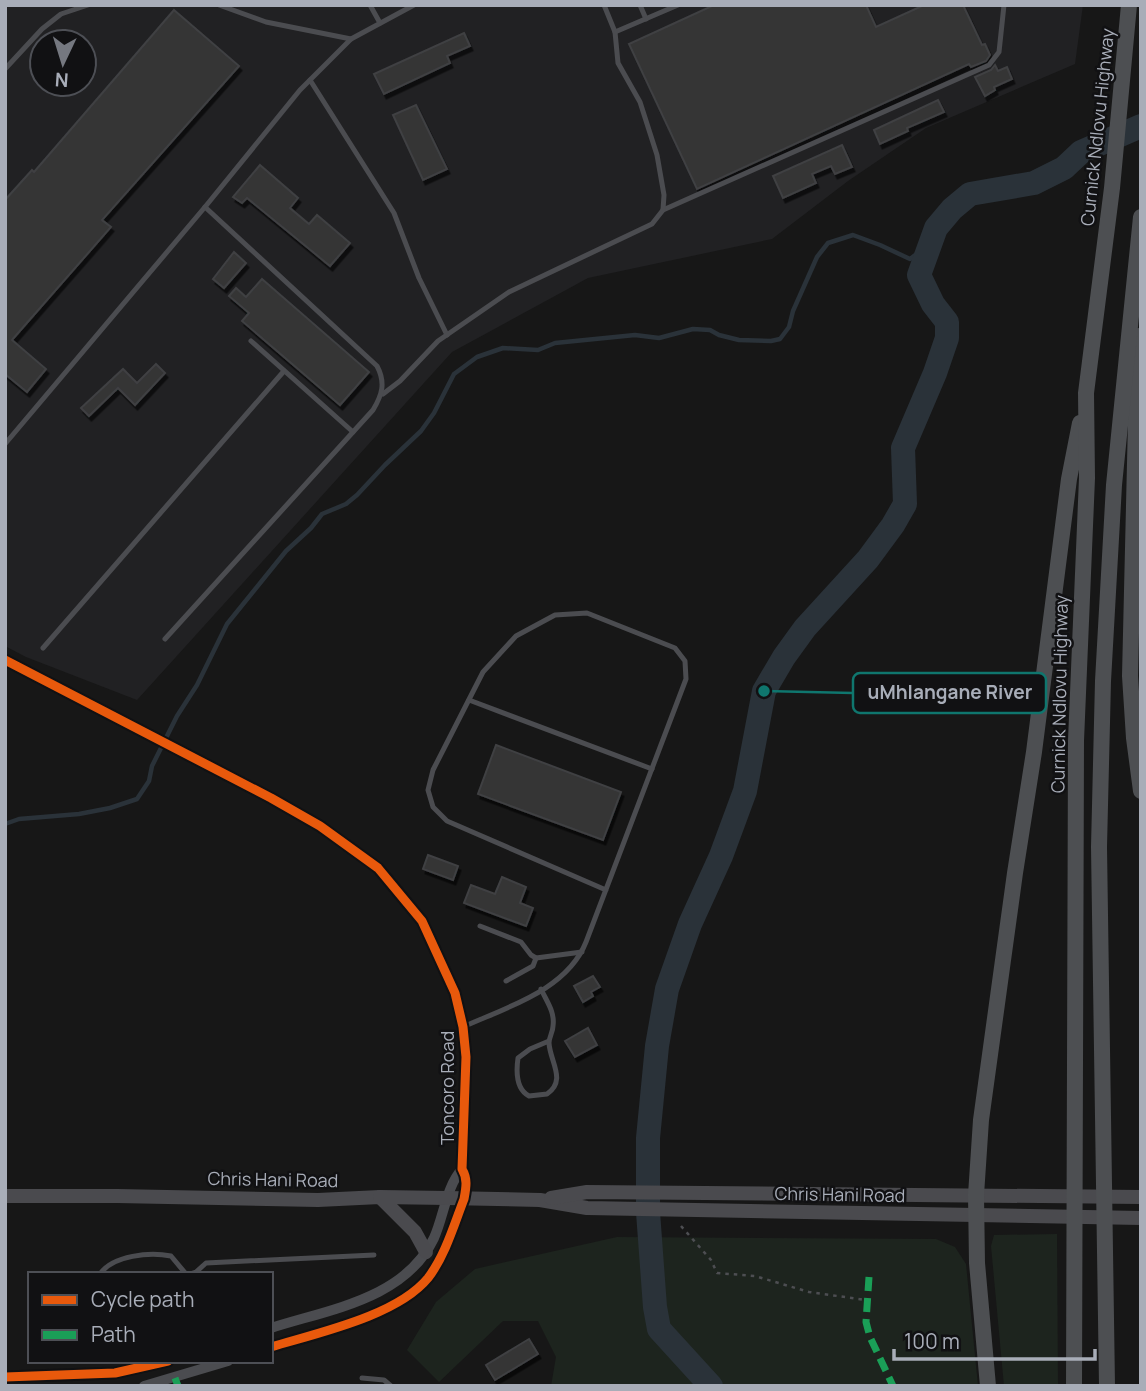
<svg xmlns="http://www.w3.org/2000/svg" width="1146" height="1391" font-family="Manrope,sans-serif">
<defs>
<filter id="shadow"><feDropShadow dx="2.5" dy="4.5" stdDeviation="0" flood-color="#0009"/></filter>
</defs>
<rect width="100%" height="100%" fill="#171717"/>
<!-- built -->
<path fill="#212123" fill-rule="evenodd" d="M 5,5 L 1083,5 L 1075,64 L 926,128 L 848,181 L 772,239 L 588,278 L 452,352 L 137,700 L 26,657 L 5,646 ZM 42,42 L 84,42 L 84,84 L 42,84 Z"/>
<!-- green -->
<g fill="#1d241e">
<path d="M 1057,1234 L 1058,1386 L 1004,1386 L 991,1246 L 994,1235 Z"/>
<path d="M 617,1237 L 936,1239 L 955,1247 L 966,1264 L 978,1386 L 551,1386 L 556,1357 L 538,1321 L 503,1321 L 439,1382 L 407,1350 L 436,1302 L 475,1269 Z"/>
</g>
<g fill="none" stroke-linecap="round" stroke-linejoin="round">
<!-- stream -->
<path stroke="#2a3239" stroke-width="4.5" d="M 5,824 L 19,819 L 79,814 L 110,808 L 137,799 L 149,781 L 152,766 L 177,716 L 197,685 L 227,624 L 286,551 L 311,528 L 322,514 L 346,504 L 357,495 L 385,465 L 421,431 L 434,413 L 454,374 L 477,357 L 503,348 L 538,350 L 555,343 L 635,335 L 659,338 L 693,329 L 710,330 L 719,335 L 739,340 L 771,341 L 780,339 L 789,327 L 793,311 L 817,257 L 828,243 L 853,235 L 880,245 L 910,259 L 930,244"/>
<!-- river -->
<path stroke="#2a3239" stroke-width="24" d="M 711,1386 L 659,1329 L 655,1307 L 648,1212 L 648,1138 L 657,1046 L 667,989 L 690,924 L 721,856 L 745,791 L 764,691 L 784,657 L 805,628 L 868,559 L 893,525 L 905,504 L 903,448 L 935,373 L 947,338 L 947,322 L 933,304 L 919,275 L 936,228 L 952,209 L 970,194 L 1034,183 L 1064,168 L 1081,152 L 1141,126"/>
</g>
<!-- building -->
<g fill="#353536" stroke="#3f4043" stroke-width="2" filter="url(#shadow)">
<path d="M 714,5 L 866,5 L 876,27 L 924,5 L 963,5 L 982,45 L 985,44 L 990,55 L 986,61 L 971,67 L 969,64 L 697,189 L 629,44 Z"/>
<path d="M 174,10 L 239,66 L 102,220 L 111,227 L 12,340 L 46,369 L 27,392 L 5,374 L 5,200 L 32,170 L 34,172 Z"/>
<path d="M 464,33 L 470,46 L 447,56 L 450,63 L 384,94 L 374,74 Z"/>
<path d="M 995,65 L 998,71 L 1007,67 L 1012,79 L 994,87 L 995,90 L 985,96 L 975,77 L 991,70 Z"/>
<path d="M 938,100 L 944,112 L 907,128 L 908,131 L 880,144 L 874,130 Z"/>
<path d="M 416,105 L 447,169 L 423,180 L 393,115 Z"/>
<path d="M 842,145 L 852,167 L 835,174 L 831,166 L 812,174 L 816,183 L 783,198 L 773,176 Z"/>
<path d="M 260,165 L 298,198 L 290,208 L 309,224 L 317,215 L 350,243 L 330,266 L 247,198 L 242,203 L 233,197 Z"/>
<path d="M 234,252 L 246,263 L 224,288 L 213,279 Z"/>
<path d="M 262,279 L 369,372 L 340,405 L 242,321 L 249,313 L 229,296 L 236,288 L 246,297 Z"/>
<path d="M 156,364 L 165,373 L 135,405 L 118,388 L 89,416 L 81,408 L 123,369 L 137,383 Z"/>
<path d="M 496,745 L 621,792 L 603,840 L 478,794 Z"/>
<path d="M 428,855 L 458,866 L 453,880 L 423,869 Z"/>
<path d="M 502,877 L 526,887 L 520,903 L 533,908 L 526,926 L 464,903 L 471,885 L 495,894 Z"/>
<path d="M 593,976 L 600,987 L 591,992 L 593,996 L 583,1002 L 574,986 Z"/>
<path d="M 588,1028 L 597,1045 L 575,1057 L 565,1041 Z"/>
<path d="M 529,1339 L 538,1354 L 495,1380 L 486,1365 Z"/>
</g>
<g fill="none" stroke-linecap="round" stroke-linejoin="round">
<!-- path -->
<path stroke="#4d4e52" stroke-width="2.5" stroke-dasharray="3.5 5" stroke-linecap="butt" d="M 681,1226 L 711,1260 L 717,1273 L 755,1276 L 809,1292 L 866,1300"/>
<!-- lane -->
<g stroke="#4b4c50" stroke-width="5">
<path d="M 219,5 L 266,22 L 351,39"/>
<path d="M 370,5 L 380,23"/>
<path d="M 640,5 L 646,19"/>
<path d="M 615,32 L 678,5"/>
<path d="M 5,69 L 42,29 L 61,14 L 88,5"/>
<path d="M 310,80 L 394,213 L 419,278 L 447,335"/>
<path d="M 663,210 L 989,65 L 999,52 L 1004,5"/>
<path d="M 251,341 L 353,432"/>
<path d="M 383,394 L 400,381 L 438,341 L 509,292 L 652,224 L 663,210 L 664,195 L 657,155 L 640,102 L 618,63 L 615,32 L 604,5"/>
<path d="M 5,444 L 205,207 L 300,90 L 351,39 L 414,5"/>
<path d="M 165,639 L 373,410 C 382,395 386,383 377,366 L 205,207"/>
<path d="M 43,648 L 284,371"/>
<path d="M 469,700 L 652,769"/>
<path d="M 480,926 L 521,942 L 531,955 L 536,958 L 582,952"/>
<path d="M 506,981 L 533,966 L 536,958"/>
<path d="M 541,989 C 547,1002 555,1012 553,1026 C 553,1032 549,1037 549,1043 C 550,1062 567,1080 547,1094 L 529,1096 C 516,1089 516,1072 518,1058 L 530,1049 L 549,1041"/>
<path d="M 463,1027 C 507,1007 567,990 586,942 L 686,679 L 685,661 L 675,648 L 587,613 L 555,615 L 516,636 L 483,672 L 433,770 L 428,790 L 433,807 L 447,821 L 606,890"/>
<path d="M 100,1274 C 113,1255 150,1252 171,1256 L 186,1274"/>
<path d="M 190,1274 L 196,1272 L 206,1263 L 374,1255"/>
<path d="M 362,1378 L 384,1380 L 391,1386"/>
</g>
<!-- street -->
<g stroke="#4b4c50" stroke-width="10">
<path d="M 5,660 L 271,798 L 320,826 L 378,868 L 422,921 L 455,993 L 463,1027 L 466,1057 L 462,1169 C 468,1179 466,1188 464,1199 C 454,1225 445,1256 428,1278 C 397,1316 317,1333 271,1347"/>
<path d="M 271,1328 C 330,1309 405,1299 434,1238 C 444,1216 446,1187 462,1169"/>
<path d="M 5,1377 L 115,1373 L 168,1361"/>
<path d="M 144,1386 L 228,1361"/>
</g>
<!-- secondary -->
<g stroke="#4a4a4e" stroke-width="14">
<path d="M 5,1196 L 117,1196 L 318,1200 L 380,1197 L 447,1198 L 540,1200 L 587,1208 L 1141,1218"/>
<path d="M 380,1197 L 415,1232 L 426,1252"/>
<path d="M 551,1198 L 587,1192 L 1141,1197"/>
</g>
<!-- primary -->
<g stroke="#4d4f52" stroke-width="16">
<path d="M 1138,336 L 1130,676 L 1134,738 L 1141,791"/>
<path d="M 988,1386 L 977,1263 L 976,1195 L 981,1120 L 1015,873 L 1034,752 L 1069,479 L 1080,423"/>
<path d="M 1074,1386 L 1076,741 L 1087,478 L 1086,393 L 1112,188 L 1129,5"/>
<path d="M 1107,1386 L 1099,847 L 1103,681 L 1114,485 L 1141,217"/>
</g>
<!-- quiet -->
<g stroke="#1a9f57" stroke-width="7" stroke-dasharray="14 7" stroke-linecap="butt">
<path d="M 869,1277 L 866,1322 L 870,1337 L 893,1386"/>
<path d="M 175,1378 L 178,1386"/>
</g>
<defs>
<g id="cycleway">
<path d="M 5,660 L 271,798 L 320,826 L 378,868 L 422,921 L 455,993 L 463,1027 L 466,1057 L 462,1169 C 468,1179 466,1188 464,1199 C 454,1225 445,1256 428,1278 C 397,1316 317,1333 271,1347"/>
<path d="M 5,1377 L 115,1373 L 168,1361"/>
</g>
</defs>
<!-- cycleway casing -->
<use href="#cycleway" stroke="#111113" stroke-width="13"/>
<!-- cycleway -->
<use href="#cycleway" stroke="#e8590c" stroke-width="9"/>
</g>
<g text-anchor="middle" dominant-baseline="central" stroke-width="5" stroke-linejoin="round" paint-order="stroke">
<!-- street labels -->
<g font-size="18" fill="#a8adb8" stroke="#111113">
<text transform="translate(1097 127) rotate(-84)">Curnick Ndlovu Highway</text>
<text transform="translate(1059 694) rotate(-89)">Curnick Ndlovu Highway</text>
<text transform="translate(447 1088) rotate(-90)">Toncoro Road</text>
<text transform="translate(273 1179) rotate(1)">Chris Hani Road</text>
<text transform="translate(840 1194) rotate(1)">Chris Hani Road</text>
</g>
</g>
<!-- callouts -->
<path fill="none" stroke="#0f766e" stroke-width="2.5" d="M764 691L853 693"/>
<circle fill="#0f766e" stroke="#111113" stroke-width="2.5" cx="764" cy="691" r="7"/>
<rect fill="#111113" stroke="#0f766e" stroke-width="2.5" x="853" y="673" width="193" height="40" rx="7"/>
<g font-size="19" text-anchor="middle" font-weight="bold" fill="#a8adb8">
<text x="950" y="699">uMhlangane River</text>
</g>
<!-- border -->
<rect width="1146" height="1391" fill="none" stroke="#a8adb8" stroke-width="14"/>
<!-- legend -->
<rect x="28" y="1272" width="245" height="91" fill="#111113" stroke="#4d4f55" stroke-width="2"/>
<rect x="42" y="1295" width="35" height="10" fill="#e8590c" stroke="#4d4f55" stroke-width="2"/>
<text x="91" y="1307" font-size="21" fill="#a8adb8">Cycle path</text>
<rect x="42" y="1330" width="35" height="10" fill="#1a9f57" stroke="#4d4f55" stroke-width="2"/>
<text x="91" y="1342" font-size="21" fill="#a8adb8">Path</text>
<!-- north arrow -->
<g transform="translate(63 63) rotate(184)"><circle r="33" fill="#111113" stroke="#4d4f55" stroke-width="2"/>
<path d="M0-5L12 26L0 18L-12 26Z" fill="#757880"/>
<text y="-10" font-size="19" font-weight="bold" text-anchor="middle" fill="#a8adb8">N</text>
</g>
<!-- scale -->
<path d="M894 1349v10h201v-10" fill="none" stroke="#a8adb8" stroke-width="3.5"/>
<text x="904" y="1349" font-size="21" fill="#a8adb8" stroke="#111113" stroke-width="5" paint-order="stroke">100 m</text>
</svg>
